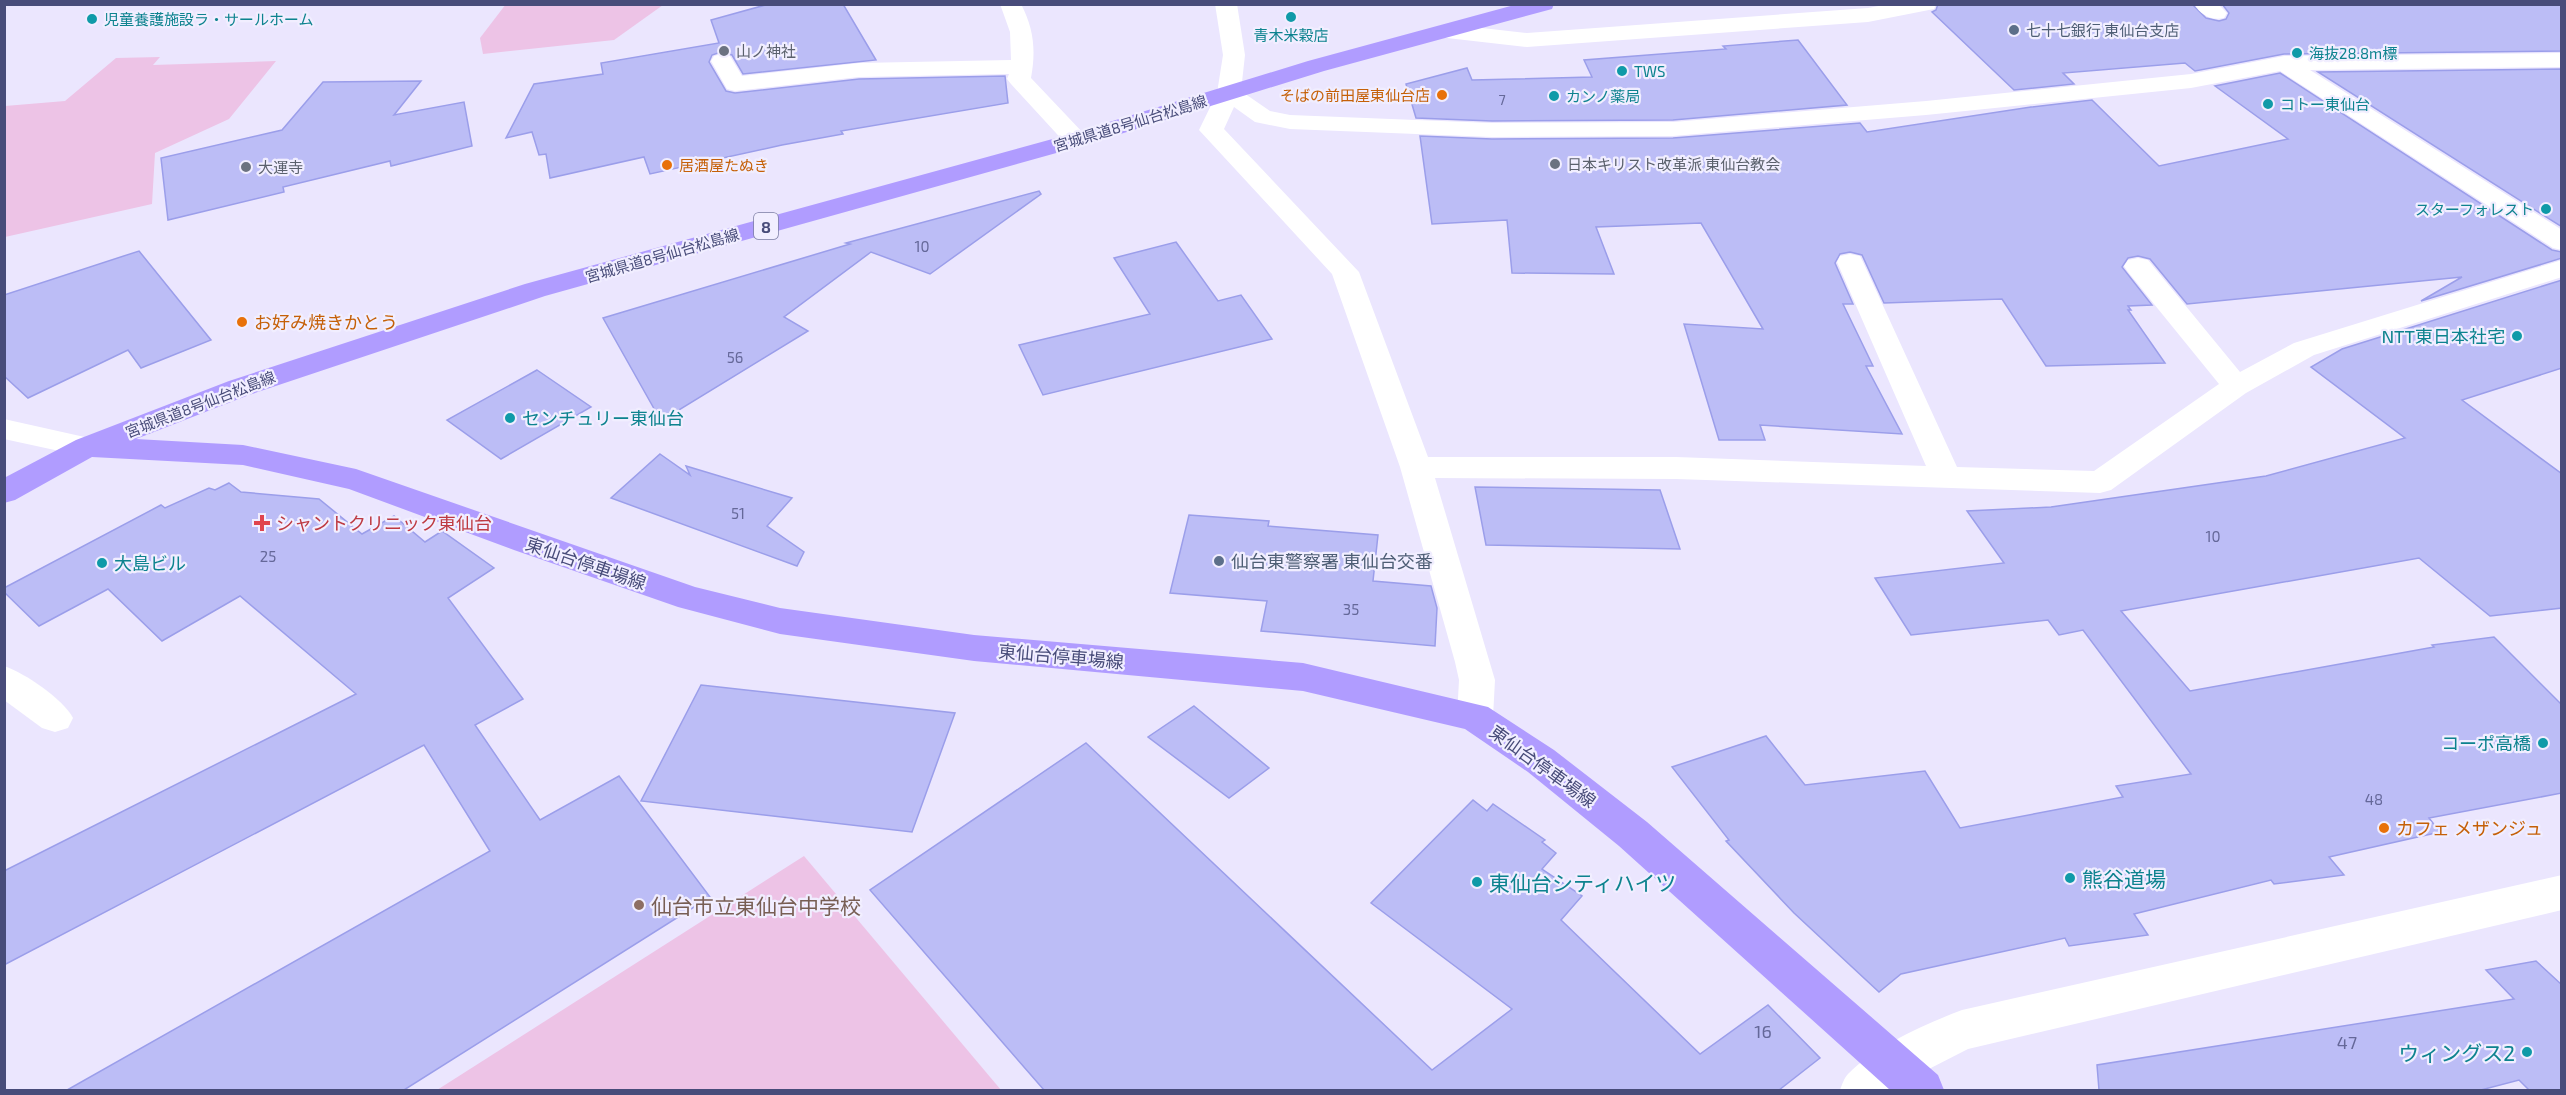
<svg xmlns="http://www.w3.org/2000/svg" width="2566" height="1095" font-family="'Exo 2','Noto Sans JP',sans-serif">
<rect width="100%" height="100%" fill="#ebe6fe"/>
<!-- green -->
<g fill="#edc3e6">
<path d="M 506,4 L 663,4 L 663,5 L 614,40 L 483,54 L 480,38 Z"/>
<path d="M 160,57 L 153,65 L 276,61 L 229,119 L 155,153 L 152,204 L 5,237 L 5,106 L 65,101 L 116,58 Z"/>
<path d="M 804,856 L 1001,1090 L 437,1090 Z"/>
</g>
<!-- building -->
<g fill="#bcbdf6" stroke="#9b9eea" stroke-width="1.5">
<path d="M 769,4 L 843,4 L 876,60 L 743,74 L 732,55 L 721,52 L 712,55 L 709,62 L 726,91 L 735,93 L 859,79 L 1005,76 L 1008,103 L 841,131 L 843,134 L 782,145 L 650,174 L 644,157 L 550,178 L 546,154 L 539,155 L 532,132 L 506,138 L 534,84 L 603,74 L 601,63 L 719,43 L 711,20 Z"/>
<path d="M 1938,4 L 2192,4 L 2206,18 L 2219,21 L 2226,19 L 2229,13 L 2222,4 L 2562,4 L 2562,51 L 2284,54 L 2195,71 L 2185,63 L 2063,73 L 2074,84 L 2014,90 L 1932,12 L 1936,10 Z"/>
<path d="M 1798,40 L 1847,105 L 1673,120 L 1492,121 L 1416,118 L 1406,84 L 1467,68 L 1472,80 L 1592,77 L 1584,60 L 1726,49 L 1723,46 Z"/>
<path d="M 2562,69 L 2562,227 L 2318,72 Z"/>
<path d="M 2280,73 L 2552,250 L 2562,252 L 2562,258 L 2421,301 L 2462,277 L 2187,304 L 2150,259 L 2138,256 L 2128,258 L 2122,267 L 2152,305 L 2128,306 L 2131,310 L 2128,310 L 2165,363 L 2046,366 L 2002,299 L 1884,303 L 1862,255 L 1850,252 L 1840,254 L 1835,263 L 1853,304 L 1843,304 L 1873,366 L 1866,366 L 1902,434 L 1760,425 L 1765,440 L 1719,440 L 1684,324 L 1763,329 L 1701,223 L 1596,227 L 1614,274 L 1512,273 L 1507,220 L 1432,224 L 1420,136 L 1492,139 L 1673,138 L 1860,123 L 1867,132 L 2031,107 L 2092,100 L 2159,166 L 2288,139 L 2215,86 Z"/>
<path d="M 421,81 L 394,115 L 464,102 L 472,146 L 391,166 L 390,161 L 283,187 L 284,192 L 168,220 L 161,158 L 282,130 L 323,82 Z"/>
<path d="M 1039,191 L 1041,194 L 930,274 L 871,252 L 784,317 L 808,331 L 661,421 L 603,318 L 850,244 L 846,243 Z"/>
<path d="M 1176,242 L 1218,301 L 1241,295 L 1272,339 L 1043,395 L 1019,345 L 1150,314 L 1114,258 Z"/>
<path d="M 139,251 L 211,340 L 141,368 L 128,350 L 28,398 L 4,376 L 4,295 Z"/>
<path d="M 2562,280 L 2562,368 L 2462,400 L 2562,474 L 2562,608 L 2490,616 L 2419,558 L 2121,611 L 2190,691 L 2434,647 L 2432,645 L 2494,637 L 2562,705 L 2562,793 L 2429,818 L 2440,832 L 2329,857 L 2344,875 L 2274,884 L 2271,880 L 2134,914 L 2148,935 L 2069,946 L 2065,938 L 1901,974 L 1879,992 L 1794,913 L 1726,841 L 1729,840 L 1672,767 L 1766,736 L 1805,785 L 1925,771 L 1960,828 L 2123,797 L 2116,786 L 2191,774 L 2083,630 L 2059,635 L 2048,620 L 1911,635 L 1875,578 L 2004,563 L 1967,511 L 2051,507 L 2266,476 L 2405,438 L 2311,367 L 2342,349 Z"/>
<path d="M 537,370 L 591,407 L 501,459 L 447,420 Z"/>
<path d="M 660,454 L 690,475 L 686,466 L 792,498 L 767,526 L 804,552 L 797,566 L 611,498 Z"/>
<path d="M 229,483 L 241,492 L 319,499 L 362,534 L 394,516 L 425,542 L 442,531 L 494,568 L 448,598 L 523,699 L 475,725 L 540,820 L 619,776 L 710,897 L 404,1090 L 67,1090 L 490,851 L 424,745 L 4,965 L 4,871 L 356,694 L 240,596 L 162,641 L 108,589 L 39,626 L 4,592 L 4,588 L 161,505 L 165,508 L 209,488 L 215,490 Z"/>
<path d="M 1475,487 L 1660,490 L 1680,549 L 1486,545 Z"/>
<path d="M 1189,515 L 1269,521 L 1268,526 L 1378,535 L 1373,581 L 1431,586 L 1437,608 L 1435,646 L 1261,631 L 1267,601 L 1170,593 Z"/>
<path d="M 701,685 L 955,713 L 912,832 L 641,801 Z"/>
<path d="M 1194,706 L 1269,768 L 1229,798 L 1148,737 Z"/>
<path d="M 1086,743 L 1432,1070 L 1512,1009 L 1371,903 L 1473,800 L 1487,811 L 1493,804 L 1545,840 L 1542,842 L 1556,853 L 1542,869 L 1582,896 L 1561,920 L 1700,1054 L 1768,1005 L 1820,1058 L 1779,1090 L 1044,1090 L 870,890 Z"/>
<path d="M 2536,961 L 2562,985 L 2562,1090 L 2529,1090 L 2519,1080 L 2481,1090 L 2099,1090 L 2097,1065 L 2514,999 L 2486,970 Z"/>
</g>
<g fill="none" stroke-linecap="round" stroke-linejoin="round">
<!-- minor -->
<g fill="#fff" fill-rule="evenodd">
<path d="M 1000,4 L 1021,4 C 1034,29 1036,51 1031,78 L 1085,135 L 1088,140 L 1085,145 L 1076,147 L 1067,145 L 1011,84 L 1007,79 L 1009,74 L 859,77 L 735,91 L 727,89 L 711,61 L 714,56 L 722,54 L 730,56 L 742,76 L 859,63 L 1011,60 L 1010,32 Z"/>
<path d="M 1215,4 L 1237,4 L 1245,55 L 1241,91 L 1270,111 L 1290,115 L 1492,123 L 1673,122 L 1926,101 L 2191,74 L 2284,56 L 2562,53 L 2562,67 L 2310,70 L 2562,230 L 2562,250 L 2553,248 L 2280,71 L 2191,88 L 1926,115 L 1673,136 L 1492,137 L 1290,129 L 1255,122 L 1234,107 L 1224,129 L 1359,272 L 1428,457 L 1676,457 L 1926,466 L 1837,262 L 1840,256 L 1850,254 L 1860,256 L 1863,262 L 1957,467 L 2094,471 L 2219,384 L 2128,272 L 2124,266 L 2128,260 L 2138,258 L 2148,260 L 2240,372 L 2294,343 L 2562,260 L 2562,277 L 2314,355 L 2246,393 L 2111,490 L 2100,493 L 1676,479 L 1435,478 L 1495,680 L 1493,717 L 1488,727 L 1475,731 L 1462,727 L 1457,717 L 1459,680 L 1455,662 L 1400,467 L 1332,274 L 1199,130 L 1217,93 L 1223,55 Z"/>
<path d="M 1889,4 L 1936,4 L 1934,9 L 1868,22 L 1527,47 L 1447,38 L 1439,36 L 1436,31 L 1439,26 L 1447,24 L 1527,33 L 1868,8 Z"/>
<path d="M 2194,4 L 2218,4 L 2227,13 L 2224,18 C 2211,21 2201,15 2194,4 Z"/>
<path d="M 4,419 L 98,440 L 102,447 L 98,454 L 87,457 L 4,439 Z"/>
<path d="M 4,666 C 25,673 63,699 73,718 L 68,728 L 55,732 L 42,728 L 4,700 Z"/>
<path d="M 2562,875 L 2562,910 L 1968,1049 L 1925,1071 L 1897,1090 L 1840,1090 C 1842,1085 1844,1078 1848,1074 C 1876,1046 1925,1024 1962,1010 Z"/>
</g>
<!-- major -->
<path fill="#b09cff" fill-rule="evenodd" d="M 1518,4 L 1554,4 L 1552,9 L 1324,71 L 1085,145 L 545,296 L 249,395 L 136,439 L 243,445 L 356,469 L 695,587 L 780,608 L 974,635 L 1303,663 L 1488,707 L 1554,750 L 1647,822 L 1938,1075 L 1944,1090 L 1890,1090 L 1619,846 L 1528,772 L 1465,729 L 1303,691 L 974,661 L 780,634 L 678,607 L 514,550 L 349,489 L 243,465 L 92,457 L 15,500 L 4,503 L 4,478 L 76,440 L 229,381 L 525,284 L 1067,135 L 1308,61 Z"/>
</g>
<!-- markers -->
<g fill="#0f9aa8" stroke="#f1eeff" stroke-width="2">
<circle cx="1291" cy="17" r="6"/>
<circle cx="92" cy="19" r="6"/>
<circle cx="2297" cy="53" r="6"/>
<circle cx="1622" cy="71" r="6"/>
<circle cx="1554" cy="96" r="6"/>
<circle cx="2268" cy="104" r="6"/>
<circle cx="2546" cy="209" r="6"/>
<circle cx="2517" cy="336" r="6"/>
<circle cx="510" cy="418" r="6"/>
<circle cx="102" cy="563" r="6"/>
<circle cx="2543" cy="743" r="6"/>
<circle cx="2070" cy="878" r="6"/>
<circle cx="1477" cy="882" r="6"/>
<circle cx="2527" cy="1052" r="6"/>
</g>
<g fill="#5c6f8a" stroke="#f1eeff" stroke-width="2">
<circle cx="2014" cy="30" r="6"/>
<circle cx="1219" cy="561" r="6"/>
</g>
<g fill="#6b7280" stroke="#f1eeff" stroke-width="2">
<circle cx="724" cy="51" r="6"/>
<circle cx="1555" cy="164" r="6"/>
<circle cx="246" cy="167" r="6"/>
</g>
<g fill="#e8710a" stroke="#f1eeff" stroke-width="2">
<circle cx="1442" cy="95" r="6"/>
<circle cx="667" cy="165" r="6"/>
<circle cx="242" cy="322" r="6"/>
<circle cx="2384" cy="828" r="6"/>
</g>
<path fill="#e0444e" stroke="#f1eeff" stroke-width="2" d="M259 514h6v6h6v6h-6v6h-6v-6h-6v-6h6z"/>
<circle fill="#8d6e63" stroke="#f1eeff" stroke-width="2" cx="639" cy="905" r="6"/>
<g text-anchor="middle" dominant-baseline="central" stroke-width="4.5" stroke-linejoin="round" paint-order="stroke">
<!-- far-number labels -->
<g font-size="14" fill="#656899">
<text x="1502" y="99">7</text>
</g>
<!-- far-culture labels -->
<g font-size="15" fill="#0d838f" stroke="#f1eeff" text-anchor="start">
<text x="104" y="19">児童養護施設ラ・サールホーム</text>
<text x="1291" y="35" text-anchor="middle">青木米穀店</text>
<text x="2309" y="53">海抜28.8m標</text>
<text x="1634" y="71">TWS</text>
<text x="1566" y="96">カンノ薬局</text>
<text x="2280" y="104">コトー東仙台</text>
<text x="2534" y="209" text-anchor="end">スターフォレスト</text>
</g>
<!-- far-service labels -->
<g font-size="15" fill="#4e5e75" stroke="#f1eeff" text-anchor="start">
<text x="2026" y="30">七十七銀行 東仙台支店</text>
</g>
<!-- far-worship labels -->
<g font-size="15" fill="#5b616d" stroke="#f1eeff" text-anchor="start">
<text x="736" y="51">山ノ神社</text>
<text x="1567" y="164">日本キリスト改革派 東仙台教会</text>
<text x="258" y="167">大運寺</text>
</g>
<!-- far-food labels -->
<g font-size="15" fill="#c56008" stroke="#f1eeff" text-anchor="end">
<text x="1430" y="95">そばの前田屋東仙台店</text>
<text x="679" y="165" text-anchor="start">居酒屋たぬき</text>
</g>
<!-- far-street labels -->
<g font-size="15" fill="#484c7a" stroke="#f1eeff">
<text transform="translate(1130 123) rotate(-17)">宮城県道8号仙台松島線</text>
<text transform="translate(662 255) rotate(-16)">宮城県道8号仙台松島線</text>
<text transform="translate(200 404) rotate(-21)">宮城県道8号仙台松島線</text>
</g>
<!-- number labels -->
<g font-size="15" fill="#656899">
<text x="922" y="246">10</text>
<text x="735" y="357">56</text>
<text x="738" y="513">51</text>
<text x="2213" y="536">10</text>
<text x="268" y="556">25</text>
<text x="1351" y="609">35</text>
<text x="2374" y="799">48</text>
</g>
<!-- shield labels -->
<rect fill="#f1eeff" stroke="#7b7da2" stroke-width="1.5" x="754" y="213" width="24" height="26" rx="4.5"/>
<g font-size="16" font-weight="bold" fill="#484c7a">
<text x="766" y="226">8</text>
</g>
<!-- food labels -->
<g font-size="18" fill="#c56008" stroke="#f1eeff" text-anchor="start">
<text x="254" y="322">お好み焼きかとう</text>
<text x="2396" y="828">カフェ メザンジュ</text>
</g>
<!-- culture labels -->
<g font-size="18" fill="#0d838f" stroke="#f1eeff" text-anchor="end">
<text x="2505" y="336">NTT東日本社宅</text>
<text x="522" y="418" text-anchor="start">センチュリー東仙台</text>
<text x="114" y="563" text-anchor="start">大島ビル</text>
<text x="2531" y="743">コーポ高橋</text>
</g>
<!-- health labels -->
<g font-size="18" fill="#be3a42" stroke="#f1eeff" text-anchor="start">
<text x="276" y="523">シャントクリニック東仙台</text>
</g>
<!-- service labels -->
<g font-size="18" fill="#4e5e75" stroke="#f1eeff" text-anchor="start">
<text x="1231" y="561">仙台東警察署 東仙台交番</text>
</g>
<!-- street labels -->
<g font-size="18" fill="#484c7a" stroke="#f1eeff">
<text transform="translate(586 563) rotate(19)">東仙台停車場線</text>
<text transform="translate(1061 656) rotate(5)">東仙台停車場線</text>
<text transform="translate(1543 766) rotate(36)">東仙台停車場線</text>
</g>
<!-- near-number labels -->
<g font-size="18" fill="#656899">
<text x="1763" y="1031">16</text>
<text x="2347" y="1042">47</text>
</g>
<!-- near-culture labels -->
<g font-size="21" fill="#0d838f" stroke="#f1eeff" text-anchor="start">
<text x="2082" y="878">熊谷道場</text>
<text x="1489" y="882">東仙台シティハイツ</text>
<text x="2515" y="1052" text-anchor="end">ウィングス2</text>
</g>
<!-- near-education labels -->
<g font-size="21" fill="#785e54" stroke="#f1eeff" text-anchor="start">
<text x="651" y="905">仙台市立東仙台中学校</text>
</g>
</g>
<!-- border -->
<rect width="2566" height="1095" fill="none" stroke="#484c7a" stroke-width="12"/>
</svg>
